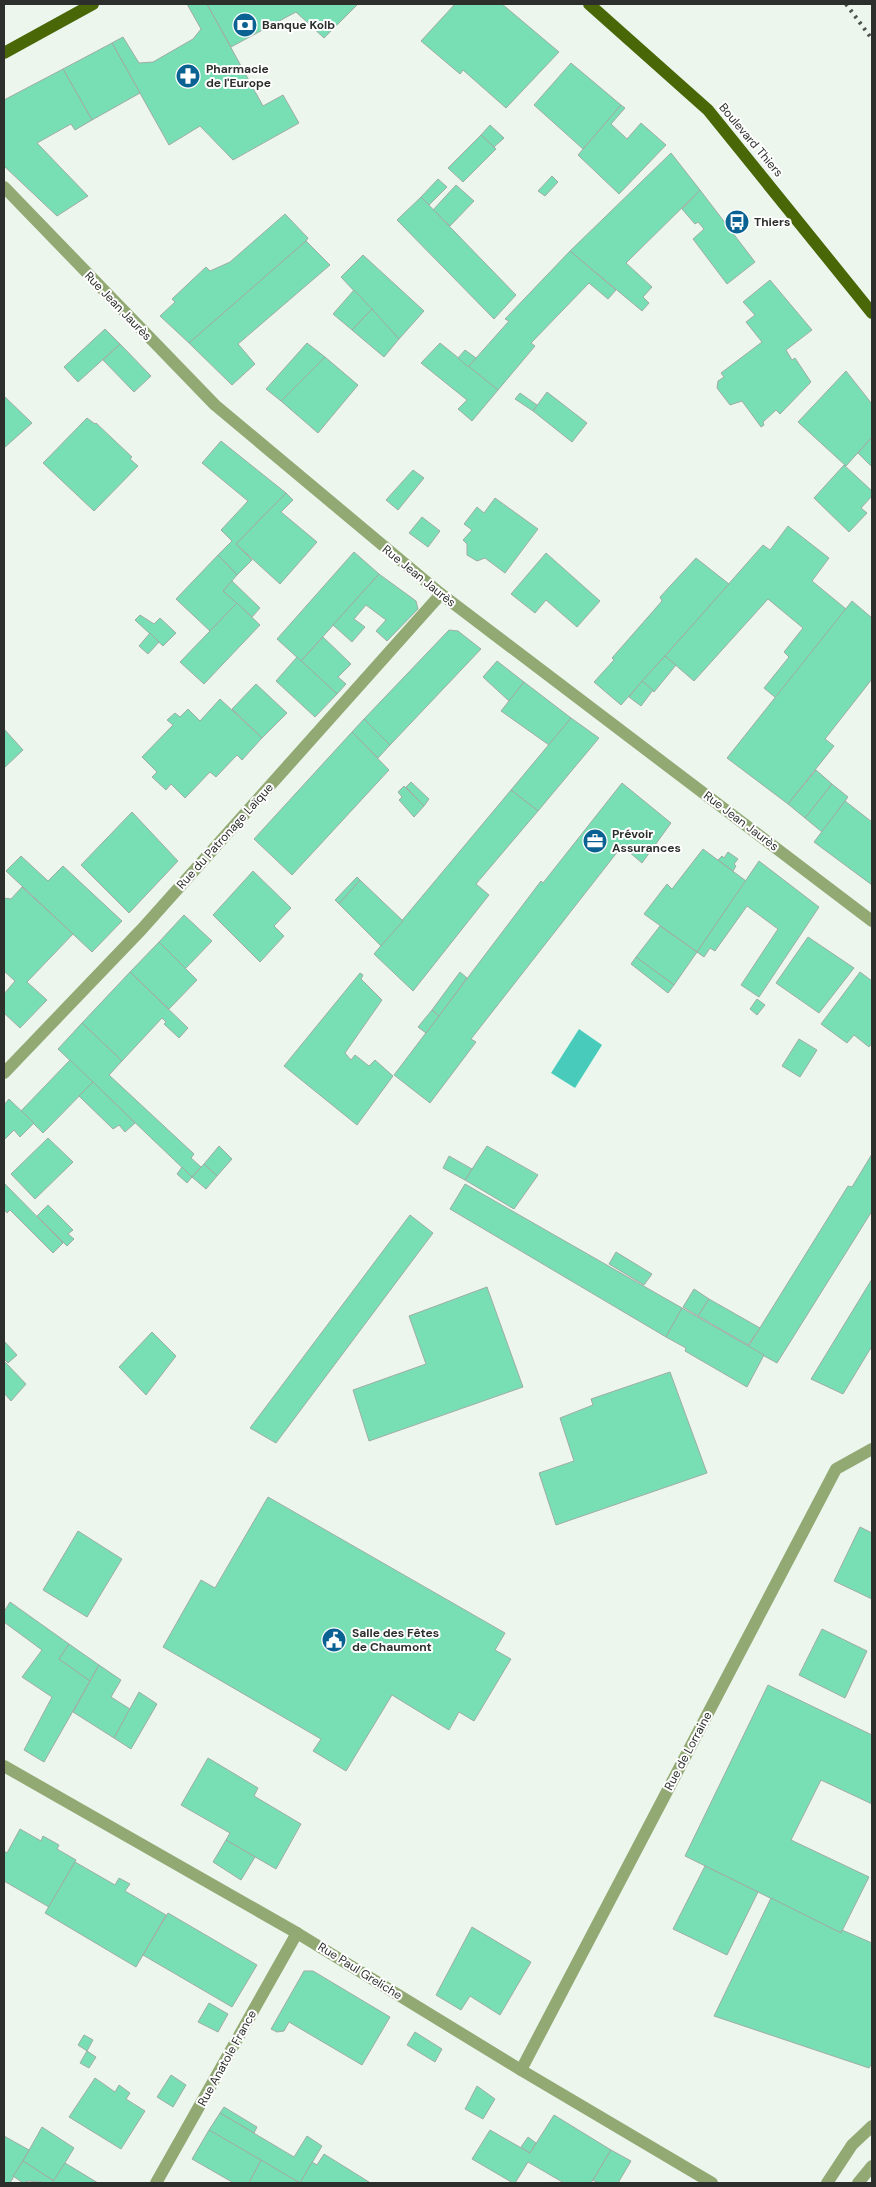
<svg xmlns="http://www.w3.org/2000/svg" width="876" height="2187" font-family="'DM Sans',sans-serif">
<rect width="100%" height="100%" fill="#ecf6ed"/>
<!-- water -->
<path fill="#49cbbc" d="M 579,1029 L 602,1045 L 575,1088 L 551,1073 Z"/>
<!-- building -->
<g fill="#78dfb5" stroke="#9faca6">
<path d="M 187,4 L 207,4 L 263,106 L 283,95 L 299,123 L 233,160 L 200,126 L 169,145 L 112,43 L 123,37 L 139,63 L 153,62 L 193,39 L 201,29 Z"/>
<path d="M 207,4 L 358,4 L 324,38 L 296,12 L 231,47 Z"/>
<path d="M 455,4 L 502,4 L 559,52 L 506,108 L 463,70 L 460,74 L 421,41 Z"/>
<path d="M 112,43 L 140,93 L 92,120 L 63,69 Z"/>
<path d="M 571,63 L 621,105 L 583,149 L 534,105 Z"/>
<path d="M 63,69 L 92,120 L 75,130 L 71,124 L 37,143 L 88,196 L 57,216 L 4,166 L 4,100 Z"/>
<path d="M 621,105 L 625,108 L 611,124 L 627,139 L 641,123 L 666,145 L 619,194 L 578,155 Z"/>
<path d="M 490,125 L 504,138 L 494,147 L 481,135 Z"/>
<path d="M 481,135 L 496,149 L 463,182 L 448,168 Z"/>
<path d="M 671,153 L 700,190 L 626,263 L 652,287 L 643,297 L 649,303 L 642,311 L 570,251 Z"/>
<path d="M 552,176 L 558,182 L 545,196 L 538,191 Z"/>
<path d="M 438,179 L 447,187 L 429,205 L 421,197 Z"/>
<path d="M 456,185 L 474,201 L 450,226 L 433,210 Z"/>
<path d="M 700,190 L 755,262 L 727,284 L 693,239 L 704,229 L 698,222 L 695,224 L 682,209 Z"/>
<path d="M 421,197 L 516,295 L 494,319 L 397,220 Z"/>
<path d="M 285,214 L 308,238 L 306,241 L 189,343 L 160,316 L 175,302 L 172,299 L 206,267 L 210,271 L 230,262 Z"/>
<path d="M 306,241 L 330,265 L 238,344 L 255,364 L 232,385 L 189,343 Z"/>
<path d="M 570,251 L 616,290 L 608,299 L 589,283 L 531,343 L 535,346 L 498,390 L 468,367 L 509,321 L 505,319 Z"/>
<path d="M 363,255 L 424,311 L 399,339 L 341,277 Z"/>
<path d="M 770,280 L 812,330 L 786,350 L 792,360 L 795,358 L 811,382 L 780,414 L 776,410 L 763,422 L 764,425 L 761,427 L 742,401 L 730,405 L 717,388 L 718,381 L 724,377 L 721,373 L 762,342 L 746,322 L 755,315 L 743,302 Z"/>
<path d="M 354,290 L 372,309 L 352,330 L 333,314 Z"/>
<path d="M 372,309 L 399,339 L 384,357 L 352,330 Z"/>
<path d="M 105,329 L 120,344 L 78,382 L 64,367 Z"/>
<path d="M 307,343 L 325,357 L 281,401 L 266,389 Z"/>
<path d="M 440,343 L 498,390 L 472,421 L 458,409 L 467,400 L 421,363 Z"/>
<path d="M 120,344 L 151,376 L 134,392 L 103,360 Z"/>
<path d="M 465,350 L 476,358 L 468,367 L 458,358 Z"/>
<path d="M 325,357 L 358,385 L 318,433 L 281,401 Z"/>
<path d="M 846,371 L 872,404 L 872,437 L 846,466 L 798,422 Z"/>
<path d="M 547,392 L 587,423 L 572,442 L 533,411 Z"/>
<path d="M 520,393 L 537,405 L 533,411 L 515,399 Z"/>
<path d="M 4,396 L 32,423 L 4,448 Z"/>
<path d="M 87,418 L 95,424 L 96,423 L 132,457 L 130,459 L 138,466 L 94,511 L 43,463 Z"/>
<path d="M 872,437 L 872,467 L 858,453 Z"/>
<path d="M 221,441 L 286,493 L 236,544 L 252,560 L 237,575 L 218,555 L 232,541 L 221,530 L 248,501 L 202,463 Z"/>
<path d="M 844,465 L 872,491 L 872,496 L 861,508 L 867,513 L 849,532 L 814,498 Z"/>
<path d="M 413,470 L 424,478 L 398,510 L 386,500 Z"/>
<path d="M 286,493 L 293,500 L 281,512 L 317,542 L 280,584 L 236,544 Z"/>
<path d="M 495,498 L 538,529 L 505,573 L 485,558 L 477,561 L 467,555 L 467,544 L 463,540 L 472,530 L 464,524 L 477,507 L 484,513 Z"/>
<path d="M 422,517 L 440,531 L 428,547 L 409,533 Z"/>
<path d="M 788,526 L 829,558 L 812,581 L 846,609 L 776,698 L 764,688 L 789,657 L 784,652 L 803,628 L 768,599 L 694,681 L 665,656 L 763,545 L 770,550 Z"/>
<path d="M 354,552 L 379,574 L 301,661 L 277,639 Z"/>
<path d="M 546,553 L 600,601 L 577,627 L 546,600 L 535,613 L 511,594 Z"/>
<path d="M 218,555 L 237,575 L 223,591 L 237,603 L 210,631 L 176,599 Z"/>
<path d="M 696,558 L 729,584 L 621,705 L 594,682 L 614,660 L 612,658 L 662,601 L 660,597 Z"/>
<path d="M 379,574 L 416,601 L 418,609 L 387,641 L 376,631 L 386,620 L 366,605 L 354,619 L 365,627 L 352,642 L 333,625 Z"/>
<path d="M 232,581 L 260,608 L 252,617 L 223,591 Z"/>
<path d="M 852,601 L 872,618 L 872,679 L 825,739 L 834,746 L 788,804 L 727,758 Z"/>
<path d="M 237,603 L 260,625 L 204,684 L 180,662 Z"/>
<path d="M 140,615 L 154,624 L 160,618 L 176,633 L 163,646 L 135,620 Z"/>
<path d="M 449,630 L 458,631 L 481,649 L 390,745 L 364,719 Z"/>
<path d="M 150,633 L 159,642 L 148,654 L 139,646 Z"/>
<path d="M 323,637 L 351,664 L 338,677 L 346,684 L 337,694 L 301,661 Z"/>
<path d="M 665,656 L 676,665 L 654,692 L 642,681 Z"/>
<path d="M 297,657 L 337,694 L 315,717 L 276,681 Z"/>
<path d="M 497,661 L 524,682 L 509,701 L 483,677 Z"/>
<path d="M 642,681 L 653,690 L 641,706 L 629,697 Z"/>
<path d="M 524,682 L 571,718 L 549,745 L 501,711 Z"/>
<path d="M 256,684 L 287,713 L 262,738 L 232,709 Z"/>
<path d="M 220,699 L 262,738 L 242,760 L 237,755 L 216,777 L 210,772 L 185,798 L 171,784 L 166,790 L 152,777 L 157,772 L 142,757 L 173,725 L 167,720 L 175,713 L 180,717 L 188,709 L 200,721 Z"/>
<path d="M 571,718 L 599,738 L 538,811 L 511,790 Z"/>
<path d="M 364,719 L 390,745 L 378,758 L 352,732 Z"/>
<path d="M 4,729 L 23,750 L 4,768 Z"/>
<path d="M 352,732 L 389,770 L 292,875 L 254,839 Z"/>
<path d="M 816,770 L 832,784 L 805,818 L 788,804 Z"/>
<path d="M 411,782 L 429,799 L 424,806 L 406,787 Z"/>
<path d="M 622,783 L 671,823 L 642,863 L 622,846 L 471,1039 L 476,1042 L 430,1103 L 394,1075 L 541,881 L 543,883 Z"/>
<path d="M 832,784 L 848,797 L 822,832 L 805,818 Z"/>
<path d="M 404,786 L 424,806 L 414,817 L 399,800 L 402,797 L 398,792 Z"/>
<path d="M 511,790 L 538,811 L 476,884 L 489,895 L 413,991 L 374,954 Z"/>
<path d="M 845,801 L 872,822 L 872,885 L 814,842 Z"/>
<path d="M 132,812 L 178,861 L 129,913 L 81,865 Z"/>
<path d="M 703,849 L 746,881 L 697,952 L 644,914 L 667,884 L 672,889 Z"/>
<path d="M 728,852 L 738,859 L 734,864 L 736,866 L 733,871 L 718,860 L 722,856 L 724,858 Z"/>
<path d="M 21,856 L 48,881 L 63,866 L 122,921 L 92,952 L 6,871 Z"/>
<path d="M 759,861 L 819,907 L 759,997 L 741,985 L 778,929 L 747,906 L 715,951 L 710,948 L 704,957 L 697,952 Z"/>
<path d="M 253,871 L 291,908 L 274,926 L 284,936 L 260,962 L 213,915 Z"/>
<path d="M 357,877 L 360,880 L 339,904 L 335,900 Z"/>
<path d="M 360,880 L 403,921 L 381,946 L 339,904 Z"/>
<path d="M 22,887 L 73,934 L 27,982 L 47,1000 L 20,1028 L 4,1013 L 4,994 L 15,981 L 4,971 L 4,898 L 11,899 Z"/>
<path d="M 184,915 L 212,941 L 185,969 L 159,942 Z"/>
<path d="M 660,926 L 697,952 L 674,985 L 636,957 Z"/>
<path d="M 808,937 L 854,968 L 819,1013 L 776,983 Z"/>
<path d="M 159,942 L 197,980 L 169,1009 L 130,972 Z"/>
<path d="M 636,957 L 674,985 L 668,993 L 631,964 Z"/>
<path d="M 130,972 L 188,1028 L 179,1038 L 164,1024 L 166,1022 L 162,1018 L 122,1061 L 82,1023 Z"/>
<path d="M 460,972 L 467,978 L 439,1016 L 432,1010 Z"/>
<path d="M 860,972 L 872,981 L 872,1043 L 869,1047 L 854,1035 L 847,1043 L 821,1024 Z"/>
<path d="M 360,973 L 363,975 L 361,979 L 382,1000 L 345,1053 L 351,1060 L 355,1055 L 369,1066 L 375,1060 L 393,1076 L 357,1125 L 284,1066 Z"/>
<path d="M 757,999 L 765,1005 L 757,1015 L 750,1009 Z"/>
<path d="M 432,1010 L 439,1016 L 426,1033 L 418,1027 Z"/>
<path d="M 82,1023 L 122,1061 L 109,1075 L 194,1154 L 191,1158 L 201,1167 L 192,1177 L 58,1049 Z"/>
<path d="M 799,1039 L 817,1050 L 800,1077 L 782,1066 Z"/>
<path d="M 70,1060 L 93,1082 L 43,1133 L 21,1111 Z"/>
<path d="M 93,1082 L 135,1123 L 125,1132 L 119,1125 L 113,1129 L 79,1096 Z"/>
<path d="M 9,1099 L 34,1123 L 20,1137 L 14,1130 L 4,1140 L 4,1105 Z"/>
<path d="M 48,1138 L 73,1162 L 35,1199 L 11,1174 Z"/>
<path d="M 219,1146 L 232,1159 L 217,1176 L 204,1164 Z"/>
<path d="M 487,1146 L 538,1175 L 514,1209 L 465,1180 Z"/>
<path d="M 872,1154 L 872,1211 L 777,1363 L 748,1347 L 848,1186 L 852,1187 Z"/>
<path d="M 449,1156 L 472,1169 L 465,1180 L 443,1168 Z"/>
<path d="M 204,1164 L 217,1176 L 206,1189 L 192,1177 Z"/>
<path d="M 182,1167 L 192,1177 L 187,1183 L 177,1174 Z"/>
<path d="M 4,1183 L 63,1243 L 53,1253 L 10,1210 L 7,1213 L 4,1209 Z"/>
<path d="M 465,1184 L 682,1308 L 666,1337 L 450,1209 Z"/>
<path d="M 48,1205 L 73,1230 L 68,1234 L 74,1239 L 67,1246 L 37,1216 Z"/>
<path d="M 410,1215 L 433,1233 L 276,1443 L 250,1428 Z"/>
<path d="M 616,1252 L 652,1274 L 644,1285 L 609,1264 Z"/>
<path d="M 872,1279 L 872,1346 L 843,1394 L 811,1379 Z"/>
<path d="M 487,1287 L 523,1387 L 369,1441 L 353,1390 L 426,1364 L 409,1316 Z"/>
<path d="M 694,1289 L 709,1299 L 698,1316 L 683,1307 Z"/>
<path d="M 709,1299 L 760,1328 L 748,1345 L 698,1316 Z"/>
<path d="M 682,1308 L 764,1355 L 747,1387 L 685,1351 L 686,1348 L 666,1337 Z"/>
<path d="M 152,1332 L 176,1356 L 146,1395 L 119,1367 Z"/>
<path d="M 4,1341 L 17,1355 L 8,1363 L 4,1359 Z"/>
<path d="M 4,1361 L 26,1384 L 11,1401 L 4,1393 Z"/>
<path d="M 670,1372 L 707,1473 L 556,1525 L 539,1473 L 574,1461 L 560,1418 L 593,1405 L 591,1399 Z"/>
<path d="M 268,1497 L 505,1633 L 495,1650 L 511,1659 L 474,1721 L 459,1712 L 449,1730 L 392,1695 L 346,1771 L 313,1751 L 321,1739 L 163,1647 L 201,1580 L 215,1588 Z"/>
<path d="M 860,1527 L 872,1533 L 872,1599 L 834,1581 Z"/>
<path d="M 78,1531 L 122,1559 L 87,1617 L 43,1590 Z"/>
<path d="M 10,1602 L 69,1644 L 59,1659 L 90,1681 L 44,1762 L 24,1750 L 52,1697 L 22,1677 L 42,1650 L 4,1622 L 4,1612 Z"/>
<path d="M 822,1629 L 867,1651 L 845,1698 L 799,1675 Z"/>
<path d="M 69,1644 L 99,1665 L 90,1681 L 59,1659 Z"/>
<path d="M 99,1665 L 121,1680 L 111,1697 L 130,1709 L 114,1738 L 73,1712 Z"/>
<path d="M 768,1685 L 872,1735 L 872,1804 L 821,1780 L 791,1840 L 869,1877 L 841,1933 L 685,1856 Z"/>
<path d="M 139,1692 L 157,1704 L 131,1749 L 114,1738 Z"/>
<path d="M 208,1758 L 258,1788 L 254,1796 L 301,1824 L 276,1869 L 226,1840 L 230,1833 L 181,1805 Z"/>
<path d="M 20,1829 L 41,1841 L 43,1836 L 59,1845 L 57,1849 L 76,1860 L 49,1907 L 4,1881 L 4,1851 L 7,1853 Z"/>
<path d="M 226,1840 L 255,1857 L 241,1880 L 213,1862 Z"/>
<path d="M 75,1862 L 115,1885 L 119,1878 L 130,1884 L 125,1891 L 166,1915 L 136,1967 L 45,1913 Z"/>
<path d="M 705,1866 L 758,1892 L 727,1955 L 673,1929 Z"/>
<path d="M 771,1898 L 841,1933 L 842,1930 L 872,1943 L 872,2063 L 869,2068 L 714,2016 Z"/>
<path d="M 168,1913 L 257,1965 L 232,2007 L 143,1955 Z"/>
<path d="M 472,1927 L 531,1962 L 500,2015 L 470,1996 L 461,2010 L 436,1995 Z"/>
<path d="M 304,1971 L 313,1971 L 390,2017 L 362,2065 L 289,2022 L 284,2031 L 277,2032 L 271,2029 Z"/>
<path d="M 209,2003 L 228,2014 L 218,2032 L 198,2022 Z"/>
<path d="M 415,2032 L 442,2049 L 435,2062 L 407,2045 Z"/>
<path d="M 84,2035 L 93,2040 L 87,2051 L 78,2045 Z"/>
<path d="M 87,2051 L 96,2057 L 89,2068 L 80,2063 Z"/>
<path d="M 171,2075 L 186,2085 L 173,2107 L 157,2097 Z"/>
<path d="M 95,2078 L 115,2092 L 119,2085 L 130,2093 L 126,2099 L 145,2111 L 121,2149 L 69,2117 Z"/>
<path d="M 477,2086 L 495,2099 L 483,2119 L 465,2109 Z"/>
<path d="M 224,2107 L 257,2127 L 254,2133 L 220,2113 Z"/>
<path d="M 220,2113 L 294,2157 L 307,2136 L 322,2146 L 300,2183 L 209,2130 Z"/>
<path d="M 554,2115 L 611,2150 L 591,2183 L 564,2183 L 528,2162 L 515,2183 L 513,2183 L 472,2159 L 490,2130 L 530,2153 Z"/>
<path d="M 42,2127 L 74,2148 L 54,2181 L 23,2161 Z"/>
<path d="M 209,2130 L 261,2160 L 249,2183 L 231,2183 L 232,2182 L 192,2159 Z"/>
<path d="M 4,2136 L 29,2150 L 10,2183 L 4,2183 Z"/>
<path d="M 528,2137 L 536,2143 L 530,2153 L 521,2147 Z"/>
<path d="M 611,2150 L 631,2161 L 618,2183 L 598,2183 L 593,2180 Z"/>
<path d="M 324,2154 L 369,2182 L 368,2183 L 300,2183 L 312,2162 L 317,2165 Z"/>
<path d="M 261,2160 L 300,2183 L 249,2183 Z"/>
<path d="M 23,2161 L 54,2181 L 52,2183 L 28,2181 L 23,2183 L 13,2176 Z"/>
<path d="M 65,2163 L 98,2183 L 52,2183 Z"/>
</g>
<g fill="none" stroke-linecap="round" stroke-linejoin="round">
<!-- minor -->
<g stroke="#92a974" stroke-width="12">
<path d="M 4,187 L 215,405 L 441,594 L 872,921"/>
<path d="M 4,1073 L 142,929 L 441,594"/>
<path d="M 4,1766 L 297,1933 L 521,2070 L 712,2183"/>
<path d="M 521,2070 L 836,1469 L 872,1449"/>
<path d="M 156,2183 L 297,1933"/>
<path d="M 827,2183 L 852,2145 L 872,2126"/>
<path d="M 858,2183 L 872,2166"/>
</g>
<!-- major -->
<g stroke="#496707" stroke-width="12">
<path d="M 589,4 L 708,110 L 872,313"/>
<path d="M 4,53 L 93,4"/>
</g>
<!-- rail -->
<path stroke="#4f534f" stroke-width="4" stroke-dasharray="2.5 5" stroke-linecap="butt" d="M 846,4 L 872,39"/>
</g>
<!-- icons -->
<defs>
<symbol id="bank-disc" viewBox="-11 -11 22 22"><circle r="9.5" fill="#0a6293" stroke="#fff"/><path d="M-6-4H6V4H-6ZM0-2.3a2.3 2.3 0 1 0 0 4.6a2.3 2.3 0 1 0 0-4.6Z" fill="#fff"/></symbol>
<symbol id="pharmacy-disc" viewBox="-11 -11 22 22"><circle r="9.5" fill="#0a6293" stroke="#fff"/><path d="M-2-6h4v4h4v4h-4v4h-4v-4h-4v-4h4Z" fill="#fff"/></symbol>
<symbol id="bus-disc" viewBox="-11 -11 22 22"><circle r="9.5" fill="#0a6293" stroke="#fff"/><path d="M-5-6H5V4H4V6H2V4H-2V6H-4V4H-5ZM-3.5-4V0h7V-4ZM-3.5 1.2v1.5H-2V1.2ZM2 1.2v1.5H3.5V1.2Z" fill="#fff"/></symbol>
<symbol id="office-disc" viewBox="-11 -11 22 22"><circle r="9.5" fill="#0a6293" stroke="#fff"/><path d="M-6-3h4V-5.5h4V-3h4V5H-6ZM-1-4.5V-3h2v-1.5ZM-6 0V1H6V0Z" fill="#fff"/></symbol>
<symbol id="civic-disc" viewBox="-11 -11 22 22"><circle r="9.5" fill="#0a6293" stroke="#fff"/><path d="M-.6-6.5H3V-4.5H.6V-3L4-1V1h2V6H-6V1h2V-1L-.6-3ZM-1.2 2.5V6h2.4V2.5Z" fill="#fff"/></symbol>
</defs>
<g fill-rule="evenodd">
<use href="#bank-disc" x="231" y="11" width="28" height="28"/>
<use href="#pharmacy-disc" x="174" y="62" width="28" height="28"/>
<use href="#bus-disc" x="723" y="208" width="28" height="28"/>
<use href="#office-disc" x="581" y="827" width="28" height="28"/>
<use href="#civic-disc" x="320" y="1626" width="28" height="28"/>
</g>
<g text-anchor="middle" dominant-baseline="central" stroke-width="4" stroke-linejoin="round" paint-order="stroke">
<!-- poi labels -->
<g font-size="12" font-weight="bold" fill="#2c2f2c" stroke="#fff" text-anchor="start">
<text x="262" y="25">Banque Kolb</text>
<text x="206" y="69">Pharmacie<tspan x="206" dy="14">de l'Europe</tspan></text>
<text x="754" y="222">Thiers</text>
<text x="612" y="834">Prévoir<tspan x="612" dy="14">Assurances</tspan></text>
<text x="352" y="1633">Salle des Fêtes<tspan x="352" dy="14">de Chaumont</tspan></text>
</g>
<!-- street labels -->
<g font-size="12" fill="#2c2f2c" stroke="#fff">
<text transform="translate(751 140) rotate(50)">Boulevard Thiers</text>
<text transform="translate(118 306) rotate(46)">Rue Jean Jaurès</text>
<text transform="translate(419 576) rotate(39)">Rue Jean Jaurès</text>
<text transform="translate(741 821) rotate(37)">Rue Jean Jaurès</text>
<text transform="translate(225 836) rotate(-48)">Rue du Patronage Laïque</text>
<text transform="translate(688 1751) rotate(-62)">Rue de Lorraine</text>
<text transform="translate(360 1971) rotate(32)">Rue Paul Greliche</text>
<text transform="translate(227 2058) rotate(-61)">Rue Anatole France</text>
</g>
</g>
<!-- border -->
<rect width="876" height="2187" fill="none" stroke="#2c2f2c" stroke-width="10"/>
</svg>
